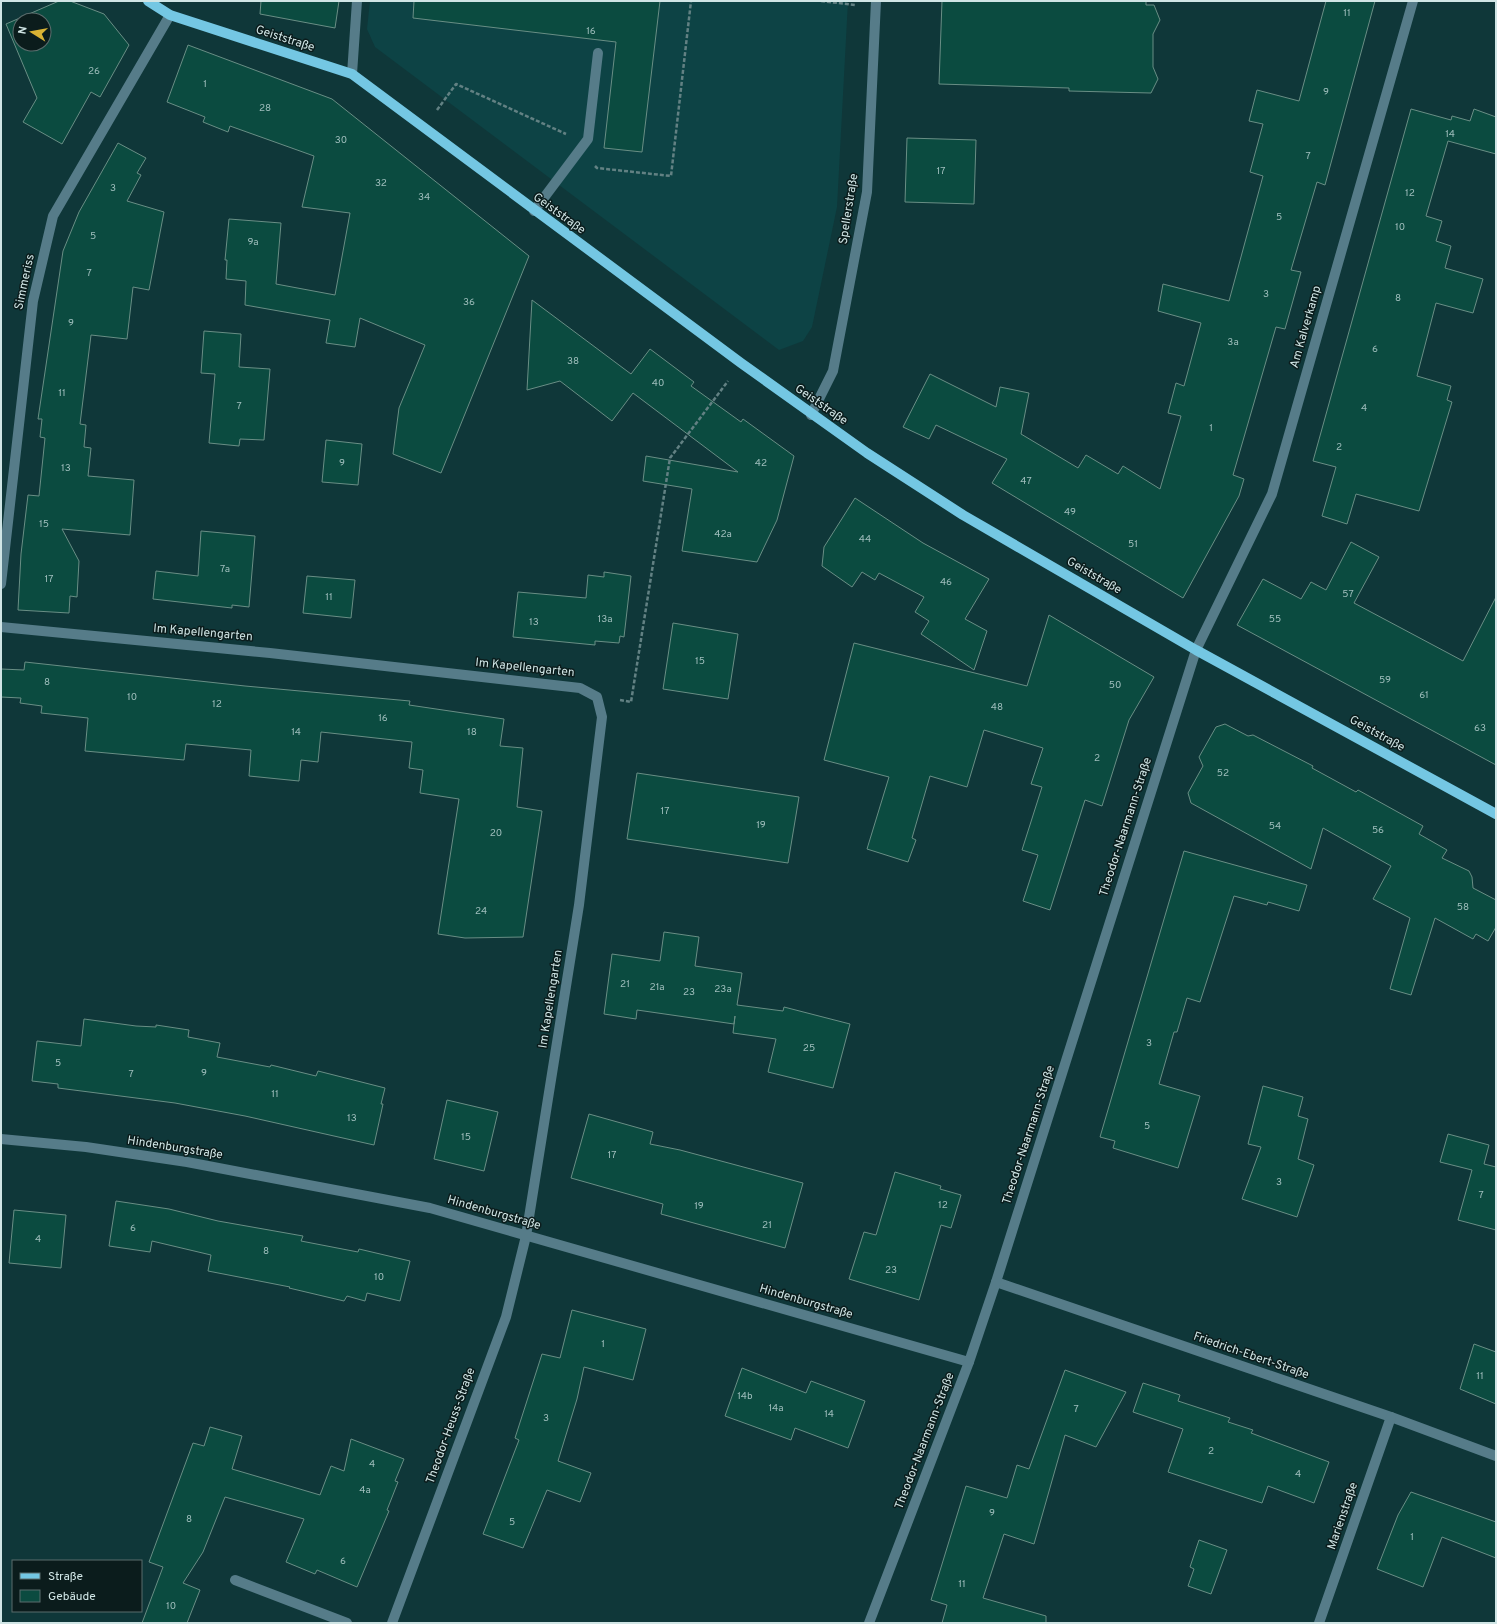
<svg xmlns="http://www.w3.org/2000/svg" width="1497" height="1624" font-family="Overpass,sans-serif">
<rect width="100%" height="100%" fill="#0f3739"/>
<!-- built -->
<path fill="#0d4345" d="M 370,1 L 848,1 L 837,207 L 812,327 L 803,341 L 779,350 L 375,47 L 367,29 Z"/>
<!-- building -->
<g fill="#0b4b40" stroke="#698e85" fill-rule="evenodd">
<path d="M 59,1 L 70,1 L 104,14 L 129,45 L 100,97 L 91,92 L 62,144 L 23,122 L 37,98 L 6,24 ZM 20,20 L 44,20 L 44,44 L 20,44 Z"/>
<path d="M 261,1 L 339,1 L 335,28 L 260,14 Z"/>
<path d="M 414,1 L 660,1 L 642,152 L 604,148 L 616,42 L 413,18 Z"/>
<path d="M 942,1 L 1146,1 L 1146,5 L 1154,5 L 1160,20 L 1153,34 L 1153,67 L 1158,79 L 1151,93 L 1069,91 L 1069,88 L 939,84 Z"/>
<path d="M 1326,1 L 1375,1 L 1325,185 L 1317,182 L 1291,270 L 1301,272 L 1285,329 L 1276,327 L 1233,475 L 1244,479 L 1239,496 L 1183,598 L 992,483 L 1007,459 L 936,425 L 929,439 L 903,427 L 930,374 L 996,407 L 1000,387 L 1029,393 L 1021,434 L 1078,468 L 1086,455 L 1118,474 L 1123,466 L 1160,489 L 1181,416 L 1168,413 L 1176,383 L 1184,386 L 1201,323 L 1158,311 L 1163,284 L 1229,301 L 1263,176 L 1250,172 L 1263,124 L 1249,121 L 1257,90 L 1299,101 Z"/>
<path d="M 188,45 L 332,99 L 529,256 L 441,473 L 393,454 L 399,408 L 425,345 L 360,318 L 355,347 L 326,343 L 330,320 L 245,305 L 246,281 L 226,279 L 227,260 L 225,260 L 229,219 L 281,223 L 276,284 L 335,295 L 350,213 L 302,207 L 314,156 L 230,126 L 228,132 L 203,122 L 205,117 L 167,102 Z"/>
<path d="M 1411,109 L 1451,120 L 1452,116 L 1470,121 L 1474,109 L 1496,117 L 1496,154 L 1448,141 L 1426,216 L 1442,221 L 1436,241 L 1451,246 L 1445,268 L 1483,279 L 1473,313 L 1436,303 L 1417,376 L 1451,386 L 1447,400 L 1452,402 L 1419,511 L 1356,494 L 1347,524 L 1322,516 L 1336,467 L 1313,461 Z"/>
<path d="M 907,138 L 976,140 L 974,204 L 905,202 Z"/>
<path d="M 118,143 L 146,158 L 137,173 L 141,175 L 127,201 L 164,212 L 149,290 L 133,287 L 127,339 L 91,335 L 80,424 L 86,425 L 84,447 L 91,448 L 88,476 L 134,480 L 130,535 L 62,529 L 79,561 L 77,597 L 70,596 L 69,613 L 18,610 L 21,554 L 28,495 L 39,496 L 45,438 L 40,437 L 42,419 L 38,419 L 63,251 L 79,212 Z"/>
<path d="M 532,300 L 631,374 L 650,349 L 694,382 L 691,386 L 741,422 L 743,419 L 794,456 L 777,520 L 757,562 L 682,551 L 692,489 L 643,481 L 646,456 L 738,472 L 633,393 L 612,421 L 560,381 L 527,390 Z"/>
<path d="M 204,331 L 241,334 L 239,367 L 270,369 L 264,440 L 240,439 L 239,446 L 209,443 L 215,374 L 201,373 Z"/>
<path d="M 326,440 L 362,444 L 358,485 L 322,482 Z"/>
<path d="M 855,498 L 923,543 L 989,579 L 965,619 L 987,631 L 974,670 L 921,634 L 929,621 L 915,612 L 924,597 L 879,573 L 875,580 L 862,572 L 852,587 L 822,566 L 824,547 Z"/>
<path d="M 201,531 L 255,536 L 249,607 L 232,605 L 232,608 L 153,599 L 156,571 L 198,576 Z"/>
<path d="M 1351,542 L 1379,557 L 1354,603 L 1463,661 L 1496,597 L 1496,765 L 1237,625 L 1263,579 L 1301,599 L 1311,582 L 1326,590 Z"/>
<path d="M 604,572 L 631,576 L 624,637 L 620,636 L 619,643 L 595,641 L 595,645 L 513,637 L 518,592 L 586,598 L 588,575 L 604,577 Z"/>
<path d="M 307,576 L 355,580 L 351,618 L 303,613 Z"/>
<path d="M 1049,615 L 1154,677 L 1129,720 L 1102,806 L 1085,800 L 1050,910 L 1023,901 L 1038,855 L 1022,850 L 1042,787 L 1031,784 L 1043,748 L 984,730 L 967,787 L 930,776 L 912,838 L 916,840 L 908,862 L 867,849 L 889,777 L 824,760 L 854,643 L 1027,686 Z"/>
<path d="M 673,623 L 738,634 L 728,699 L 663,689 Z"/>
<path d="M 25,662 L 245,686 L 410,701 L 409,705 L 504,719 L 500,746 L 523,748 L 517,807 L 542,811 L 523,937 L 465,938 L 438,934 L 459,799 L 420,793 L 423,770 L 409,768 L 412,742 L 321,732 L 318,762 L 301,760 L 299,781 L 249,776 L 251,750 L 186,744 L 184,760 L 85,751 L 88,718 L 41,713 L 42,706 L 20,703 L 21,698 L 1,697 L 1,669 L 24,670 Z"/>
<path d="M 1225,724 L 1248,736 L 1253,735 L 1313,766 L 1312,768 L 1356,792 L 1358,790 L 1423,826 L 1419,834 L 1447,850 L 1442,858 L 1469,871 L 1472,877 L 1473,888 L 1496,900 L 1496,927 L 1488,941 L 1476,934 L 1473,939 L 1435,918 L 1411,995 L 1390,989 L 1410,918 L 1373,899 L 1391,866 L 1323,828 L 1311,869 L 1191,803 L 1188,793 L 1203,766 L 1199,757 L 1216,727 Z"/>
<path d="M 637,773 L 799,797 L 788,863 L 627,839 Z"/>
<path d="M 1184,851 L 1307,885 L 1299,911 L 1268,902 L 1267,905 L 1234,896 L 1200,1002 L 1187,998 L 1177,1032 L 1174,1032 L 1159,1084 L 1200,1096 L 1178,1168 L 1113,1148 L 1115,1141 L 1100,1137 Z"/>
<path d="M 664,932 L 699,937 L 695,966 L 742,973 L 737,1005 L 783,1011 L 784,1007 L 850,1024 L 833,1088 L 768,1072 L 776,1039 L 733,1033 L 735,1016 L 734,1024 L 637,1010 L 636,1019 L 604,1014 L 612,954 L 660,961 Z"/>
<path d="M 84,1019 L 136,1026 L 156,1027 L 156,1025 L 189,1030 L 188,1037 L 220,1043 L 217,1057 L 270,1067 L 271,1065 L 316,1076 L 318,1071 L 385,1088 L 381,1104 L 383,1104 L 374,1145 L 245,1116 L 175,1103 L 58,1088 L 58,1084 L 32,1081 L 37,1041 L 81,1046 Z"/>
<path d="M 1263,1086 L 1303,1097 L 1298,1116 L 1308,1119 L 1298,1159 L 1314,1165 L 1297,1217 L 1242,1199 L 1261,1147 L 1248,1144 Z"/>
<path d="M 447,1100 L 498,1112 L 484,1171 L 434,1159 Z"/>
<path d="M 589,1114 L 653,1132 L 650,1144 L 680,1150 L 803,1183 L 785,1248 L 661,1214 L 663,1204 L 571,1178 Z"/>
<path d="M 1448,1134 L 1489,1145 L 1484,1164 L 1496,1167 L 1496,1230 L 1458,1220 L 1472,1170 L 1440,1162 Z"/>
<path d="M 895,1172 L 941,1186 L 940,1189 L 961,1195 L 951,1228 L 941,1225 L 919,1300 L 849,1279 L 864,1232 L 876,1235 Z"/>
<path d="M 116,1201 L 169,1209 L 218,1221 L 303,1236 L 301,1241 L 358,1252 L 359,1249 L 410,1261 L 400,1301 L 367,1293 L 365,1301 L 347,1296 L 344,1301 L 289,1288 L 290,1287 L 208,1271 L 211,1255 L 152,1241 L 150,1252 L 109,1246 Z"/>
<path d="M 14,1210 L 66,1215 L 61,1268 L 9,1263 Z"/>
<path d="M 572,1310 L 646,1329 L 633,1380 L 584,1367 L 577,1399 L 558,1461 L 591,1473 L 580,1502 L 547,1490 L 523,1548 L 483,1534 L 519,1440 L 515,1438 L 542,1354 L 560,1358 Z"/>
<path d="M 1474,1344 L 1496,1352 L 1496,1404 L 1460,1389 Z"/>
<path d="M 742,1368 L 806,1393 L 811,1381 L 865,1401 L 848,1448 L 795,1428 L 791,1440 L 725,1416 Z"/>
<path d="M 1065,1370 L 1126,1392 L 1096,1447 L 1065,1435 L 1034,1544 L 1004,1534 L 983,1598 L 1046,1616 L 1046,1623 L 942,1623 L 947,1605 L 931,1600 L 966,1486 L 1007,1498 L 1017,1465 L 1029,1469 Z"/>
<path d="M 1143,1383 L 1180,1395 L 1178,1401 L 1230,1418 L 1228,1422 L 1253,1430 L 1251,1433 L 1329,1462 L 1314,1503 L 1268,1486 L 1262,1503 L 1168,1472 L 1183,1429 L 1133,1412 Z"/>
<path d="M 210,1427 L 242,1436 L 232,1469 L 320,1495 L 331,1466 L 344,1471 L 351,1439 L 404,1459 L 395,1481 L 398,1482 L 387,1510 L 389,1511 L 357,1587 L 317,1570 L 315,1574 L 286,1562 L 304,1519 L 225,1497 L 203,1552 L 183,1583 L 200,1590 L 187,1623 L 142,1623 L 163,1567 L 149,1562 L 193,1443 L 204,1446 Z"/>
<path d="M 1411,1492 L 1496,1522 L 1496,1558 L 1442,1537 L 1423,1587 L 1377,1569 L 1398,1515 Z"/>
<path d="M 1199,1540 L 1227,1550 L 1211,1594 L 1188,1586 L 1194,1569 L 1190,1567 Z"/>
</g>
<g fill="none" stroke-linecap="round" stroke-linejoin="round">
<!-- path -->
<g stroke="#628183" stroke-width="2.5" stroke-dasharray="4 2" stroke-linecap="butt">
<path d="M 821,1 L 855,5"/>
<path d="M 437,110 L 456,84 L 566,134"/>
<path d="M 595,166 L 597,168 L 671,176 L 691,1"/>
<path d="M 620,700 L 631,702 L 670,458 L 728,381"/>
</g>
<!-- minor -->
<g stroke="#567c89" stroke-width="10">
<path d="M 352,74 L 357,1"/>
<path d="M 534,211 L 588,139 L 598,53"/>
<path d="M 811,415 L 833,371 L 867,192 L 876,1"/>
<path d="M 1,584 L 33,301 L 53,216 L 170,15"/>
<path d="M 1,627 L 270,653 L 580,688 L 597,697 L 602,717 L 579,905 L 526,1236 L 506,1317 L 392,1623"/>
<path d="M 1,1139 L 86,1147 L 187,1162 L 430,1208 L 969,1362"/>
<path d="M 996,1282 L 1391,1417 L 1496,1456"/>
<path d="M 235,1580 L 347,1623"/>
<path d="M 869,1623 L 969,1362 L 996,1282 L 1196,650 L 1272,494 L 1413,1"/>
<path d="M 1319,1623 L 1391,1417"/>
</g>
<!-- major -->
<path stroke="#74c7e3" stroke-width="10" d="M 148,1 L 170,15 L 352,74 L 741,363 L 867,453 L 963,515 L 1196,650 L 1496,814"/>
</g>
<g text-anchor="middle" dominant-baseline="central" stroke-width="3" stroke-linejoin="round" paint-order="stroke">
<!-- number labels -->
<g font-size="10" fill="#9fbebc">
<text x="1347" y="13">11</text>
<text x="591" y="31">16</text>
<text x="94" y="71">26</text>
<text x="205" y="84">1</text>
<text x="1326" y="92">9</text>
<text x="265" y="108">28</text>
<text x="1450" y="134">14</text>
<text x="341" y="140">30</text>
<text x="1308" y="156">7</text>
<text x="941" y="171">17</text>
<text x="381" y="183">32</text>
<text x="113" y="188">3</text>
<text x="1410" y="193">12</text>
<text x="424" y="197">34</text>
<text x="1279" y="217">5</text>
<text x="1400" y="227">10</text>
<text x="93" y="236">5</text>
<text x="253" y="242">9a</text>
<text x="89" y="273">7</text>
<text x="1266" y="294">3</text>
<text x="1398" y="298">8</text>
<text x="469" y="302">36</text>
<text x="71" y="323">9</text>
<text x="1233" y="342">3a</text>
<text x="1375" y="349">6</text>
<text x="573" y="361">38</text>
<text x="658" y="383">40</text>
<text x="62" y="393">11</text>
<text x="239" y="406">7</text>
<text x="1364" y="408">4</text>
<text x="1211" y="428">1</text>
<text x="1339" y="447">2</text>
<text x="342" y="463">9</text>
<text x="761" y="463">42</text>
<text x="66" y="468">13</text>
<text x="1026" y="481">47</text>
<text x="1070" y="512">49</text>
<text x="44" y="524">15</text>
<text x="723" y="534">42a</text>
<text x="865" y="539">44</text>
<text x="1133" y="544">51</text>
<text x="225" y="569">7a</text>
<text x="49" y="579">17</text>
<text x="946" y="582">46</text>
<text x="1348" y="594">57</text>
<text x="329" y="597">11</text>
<text x="605" y="619">13a</text>
<text x="1275" y="619">55</text>
<text x="534" y="622">13</text>
<text x="700" y="661">15</text>
<text x="1385" y="680">59</text>
<text x="47" y="682">8</text>
<text x="1115" y="685">50</text>
<text x="1424" y="695">61</text>
<text x="132" y="697">10</text>
<text x="217" y="704">12</text>
<text x="997" y="707">48</text>
<text x="383" y="718">16</text>
<text x="1480" y="728">63</text>
<text x="296" y="732">14</text>
<text x="472" y="732">18</text>
<text x="1097" y="758">2</text>
<text x="1223" y="773">52</text>
<text x="665" y="811">17</text>
<text x="761" y="825">19</text>
<text x="1275" y="826">54</text>
<text x="1378" y="830">56</text>
<text x="496" y="833">20</text>
<text x="1463" y="907">58</text>
<text x="481" y="911">24</text>
<text x="625" y="984">21</text>
<text x="657" y="987">21a</text>
<text x="723" y="989">23a</text>
<text x="689" y="992">23</text>
<text x="1149" y="1043">3</text>
<text x="809" y="1048">25</text>
<text x="58" y="1063">5</text>
<text x="204" y="1073">9</text>
<text x="131" y="1074">7</text>
<text x="275" y="1094">11</text>
<text x="352" y="1118">13</text>
<text x="1147" y="1126">5</text>
<text x="466" y="1137">15</text>
<text x="612" y="1155">17</text>
<text x="1279" y="1182">3</text>
<text x="1481" y="1195">7</text>
<text x="943" y="1205">12</text>
<text x="699" y="1206">19</text>
<text x="767" y="1225">21</text>
<text x="133" y="1228">6</text>
<text x="38" y="1239">4</text>
<text x="266" y="1251">8</text>
<text x="891" y="1270">23</text>
<text x="379" y="1277">10</text>
<text x="603" y="1344">1</text>
<text x="1480" y="1376">11</text>
<text x="745" y="1396">14b</text>
<text x="776" y="1408">14a</text>
<text x="1076" y="1409">7</text>
<text x="829" y="1414">14</text>
<text x="546" y="1418">3</text>
<text x="1211" y="1451">2</text>
<text x="372" y="1464">4</text>
<text x="1298" y="1474">4</text>
<text x="365" y="1490">4a</text>
<text x="992" y="1513">9</text>
<text x="189" y="1519">8</text>
<text x="512" y="1522">5</text>
<text x="1412" y="1537">1</text>
<text x="343" y="1561">6</text>
<text x="962" y="1584">11</text>
<text x="171" y="1606">10</text>
</g>
<!-- street labels -->
<g font-size="12" fill="#d0e5e5" stroke="#0b1c1c">
<text transform="translate(285 39) rotate(18)">Geiststraße</text>
<text transform="translate(849 209) rotate(-81)">Spellerstraße</text>
<text transform="translate(559 214) rotate(36)">Geiststraße</text>
<text transform="translate(25 282) rotate(-78)">Simmeriss</text>
<text transform="translate(1306 327) rotate(-74)">Am Kalverkamp</text>
<text transform="translate(821 405) rotate(35)">Geiststraße</text>
<text transform="translate(1094 576) rotate(30)">Geiststraße</text>
<text transform="translate(203 633) rotate(5)">Im Kapellengarten</text>
<text transform="translate(525 668) rotate(6)">Im Kapellengarten</text>
<text transform="translate(1377 734) rotate(29)">Geiststraße</text>
<text transform="translate(1126 827) rotate(-72)">Theodor-Naarmann-Straße</text>
<text transform="translate(551 999) rotate(-81)">Im Kapellengarten</text>
<text transform="translate(1029 1135) rotate(-72)">Theodor-Naarmann-Straße</text>
<text transform="translate(175 1148) rotate(9)">Hindenburgstraße</text>
<text transform="translate(494 1213) rotate(16)">Hindenburgstraße</text>
<text transform="translate(806 1302) rotate(16)">Hindenburgstraße</text>
<text transform="translate(1251 1356) rotate(19)">Friedrich-Ebert-Straße</text>
<text transform="translate(451 1426) rotate(-70)">Theodor-Heuss-Straße</text>
<text transform="translate(925 1441) rotate(-69)">Theodor-Naarmann-Straße</text>
<text transform="translate(1343 1516) rotate(-71)">Marienstraße</text>
</g>
</g>
<!-- border -->
<rect width="1497" height="1624" fill="none" stroke="#d0e5e5" stroke-width="4"/>
<!-- legend -->
<rect x="12" y="1560" width="130" height="52" fill="#0b1c1c" stroke="#5a6c6c"/>
<rect x="20" y="1573" width="20" height="6" fill="#74c7e3" stroke="#5a6c6c"/>
<text x="48" y="1580" font-size="12" fill="#d0e5e5">Straße</text>
<rect x="20" y="1590" width="20" height="12" fill="#0b4b40" stroke="#5a6c6c"/>
<text x="48" y="1600" font-size="12" fill="#d0e5e5">Gebäude</text>
<!-- north arrow -->
<g transform="translate(32 32) rotate(281)"><circle r="19" fill="#0b1c1c" stroke="#5a6c6c"/>
<path d="M0-3L7 15L0 10L-7 15Z" fill="#d9b334"/>
<text y="-6" font-size="11" font-weight="bold" text-anchor="middle" fill="#d0e5e5">N</text>
</g>
</svg>
